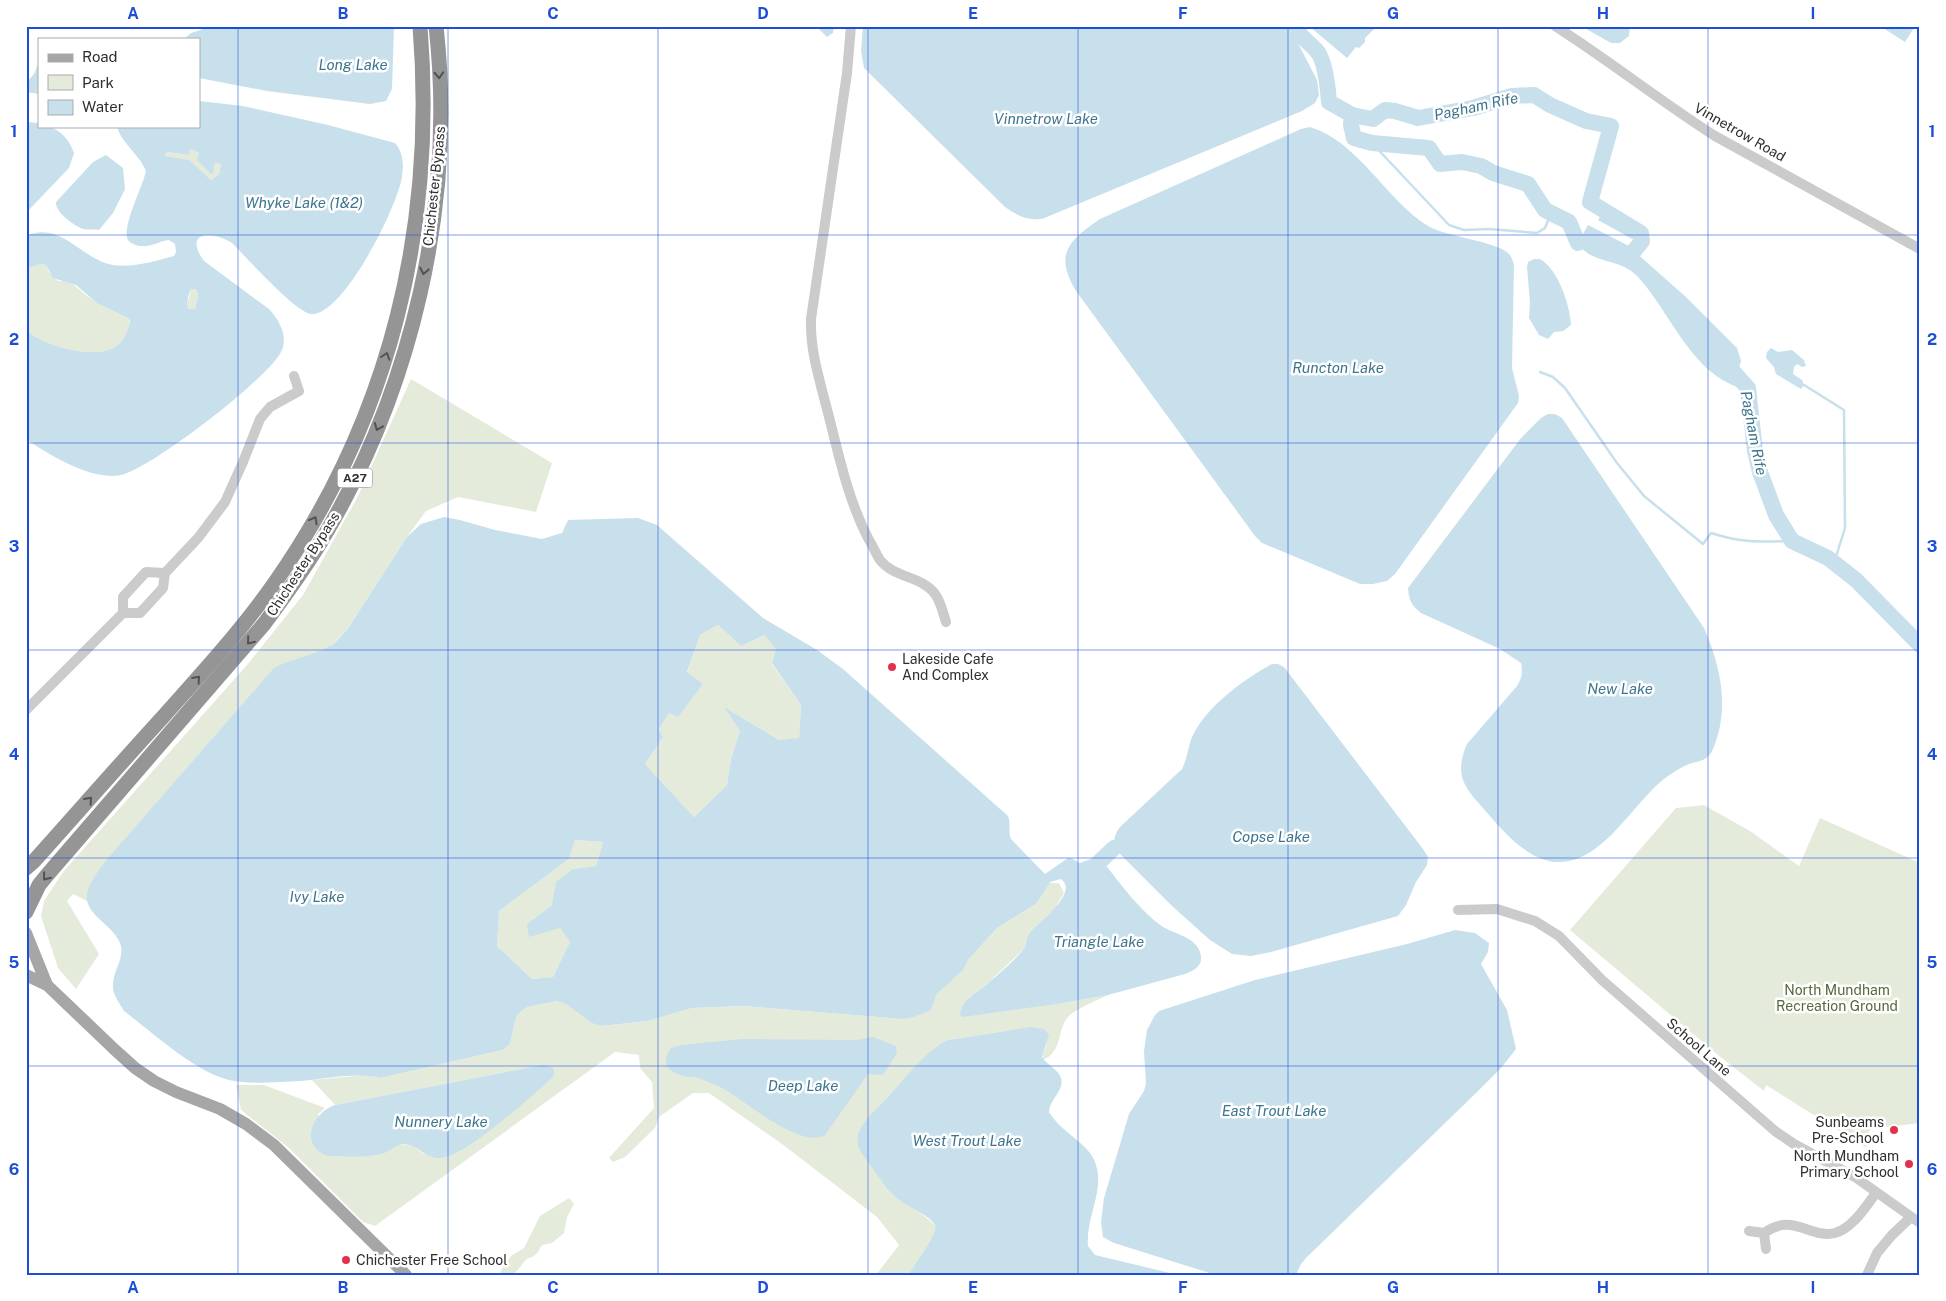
<svg xmlns="http://www.w3.org/2000/svg" width="1946" height="1301" font-family="'Public Sans',sans-serif">
<rect width="100%" height="100%" fill="#fff"/>
<!-- green -->
<g fill="#e5ebdb">
<path d="M 191,149 L 199,153 L 213,174 L 215,163 L 221,164 L 219,174 L 211,180 L 188,160 L 165,157 L 167,152 L 189,155 Z"/>
<path d="M 41,264 L 46,265 L 49,272 L 58,281 C 74,280 77,289 89,297 C 100,305 115,311 128,318 C 131,323 129,327 127,332 C 124,337 120,344 115,347 C 94,360 43,346 26,330 L 26,269 Z"/>
<path d="M 191,289 L 197,290 L 198,297 L 195,309 L 186,309 Z"/>
<path d="M 411,379 L 552,463 L 536,512 L 458,497 L 426,511 L 407,537 L 347,630 L 335,642 L 327,648 L 274,669 L 107,859 C 98,872 88,885 87,901 L 73,894 L 67,901 L 99,954 L 76,989 L 58,968 L 41,916 L 44,901 L 63,872 L 247,665 L 303,595 L 357,498 Z"/>
<path d="M 718,625 L 741,646 L 766,635 L 776,649 L 772,664 L 801,705 L 799,739 L 779,740 L 725,708 L 740,731 L 731,759 L 727,785 L 694,817 L 645,764 L 663,737 L 659,729 L 669,713 L 703,684 L 687,673 L 700,635 Z"/>
<path d="M 1704,805 L 1750,831 L 1799,866 L 1820,818 L 1920,863 L 1920,1123 L 1870,1129 L 1866,1148 L 1766,1085 L 1764,1091 L 1718,1055 L 1570,930 L 1676,808 Z"/>
<path d="M 575,840 L 603,842 L 596,866 L 573,869 L 552,905 L 527,924 L 560,928 L 570,942 L 553,977 L 532,979 L 497,946 L 499,911 L 569,859 Z"/>
<path d="M 1048,883 L 1059,883 L 1064,893 L 1055,908 L 1029,934 L 1025,948 L 988,983 L 968,998 L 1063,1003 L 1108,995 C 1096,1001 1080,1007 1070,1015 C 1056,1028 1064,1051 1043,1060 L 1043,1054 L 1047,1044 L 1005,1031 L 948,1040 L 935,1048 L 871,1115 L 859,1134 L 859,1147 L 919,1212 L 935,1225 C 936,1242 917,1261 908,1275 L 876,1275 L 899,1245 L 877,1217 L 782,1144 L 709,1093 L 693,1093 L 659,1117 L 655,1128 L 625,1157 L 613,1162 L 609,1158 L 654,1108 L 652,1082 L 640,1068 L 639,1055 L 615,1052 L 375,1226 L 363,1222 L 289,1148 L 241,1110 L 236,1085 L 264,1085 L 325,1108 L 318,1114 L 327,1156 L 380,1154 L 399,1145 L 407,1144 L 413,1146 L 424,1154 L 549,1065 L 542,1065 L 335,1105 L 312,1080 L 366,1075 L 380,1078 L 503,1050 L 510,1044 L 515,1021 L 518,1014 L 527,1007 L 557,1001 L 566,1004 L 602,1026 L 648,1021 L 692,1008 L 744,1006 L 902,1019 L 931,1010 L 937,994 L 962,970 L 968,960 L 997,928 L 1036,904 Z"/>
<path d="M 569,1198 L 574,1204 L 567,1217 L 564,1233 L 552,1243 L 542,1245 C 540,1248 538,1253 535,1255 C 532,1258 528,1257 525,1261 C 518,1269 513,1281 500,1272 L 511,1256 L 524,1248 L 540,1216 Z"/>
</g>
<!-- water -->
<g fill="#c7e0eb" fill-rule="evenodd">
<path d="M 212,26 L 394,26 L 392,89 L 386,101 L 370,104 L 267,91 L 199,78 L 199,39 L 184,39 L 191,33 Z"/>
<path d="M 816,26 L 834,26 L 833,33 L 827,37 Z"/>
<path d="M 863,26 L 1289,26 L 1317,80 L 1319,95 L 1315,103 L 1302,111 L 1042,219 C 1026,220 1018,216 1005,207 L 864,68 L 861,51 Z"/>
<path d="M 1309,26 L 1377,26 L 1365,38 L 1365,42 L 1359,48 L 1356,47 L 1347,58 Z"/>
<path d="M 1581,26 L 1630,26 L 1629,36 L 1620,43 L 1611,43 Z"/>
<path d="M 1880,26 L 1915,26 L 1905,42 Z"/>
<path d="M 39,62 L 39,94 L 26,92 L 26,83 L 34,74 Z"/>
<path d="M 199,101 L 243,106 L 328,125 L 395,143 C 403,152 404,164 402,176 C 399,204 343,317 311,314 C 295,312 246,257 232,243 C 211,230 183,232 204,261 L 269,309 C 279,320 288,335 282,350 C 271,377 149,470 121,475 C 92,481 49,455 26,439 L 26,330 C 43,346 94,360 115,347 C 123,342 129,330 130,321 L 128,318 L 97,303 L 76,285 L 53,278 L 46,265 L 41,264 L 26,269 L 26,236 C 61,220 82,260 113,265 C 133,268 155,261 174,256 L 176,252 L 175,244 L 169,240 C 160,241 151,247 142,246 C 138,246 131,244 128,240 C 121,228 143,186 146,171 C 140,155 120,142 117,126 L 199,126 ZM 191,149 L 199,153 L 197,160 L 210,173 L 213,174 L 215,163 L 221,164 L 219,174 L 211,180 L 189,160 L 165,156 L 167,152 L 189,155 ZM 191,289 L 197,290 L 198,297 L 195,309 L 187,309 L 188,297 Z"/>
<path d="M 26,122 L 39,123 L 39,126 C 57,126 68,136 74,153 L 69,168 L 26,213 Z"/>
<path d="M 1310,127 C 1358,141 1387,201 1428,226 C 1446,237 1501,242 1510,255 C 1512,258 1513,262 1514,265 L 1512,368 L 1519,396 L 1518,403 L 1395,574 L 1387,581 L 1373,584 L 1360,584 L 1262,543 L 1255,536 L 1076,291 C 1054,254 1068,241 1100,219 L 1301,129 Z"/>
<path d="M 106,155 L 123,168 L 125,189 L 113,213 L 99,230 C 94,229 87,230 83,229 C 73,225 55,212 56,202 L 93,162 Z"/>
<path d="M 1604,211 L 1641,233 L 1642,241 L 1634,251 L 1686,297 L 1737,348 L 1741,361 C 1738,370 1737,376 1744,383 L 1741,388 C 1690,373 1670,310 1636,275 C 1619,258 1590,264 1578,243 L 1588,225 L 1629,246 L 1634,240 L 1598,220 Z"/>
<path d="M 1534,259 L 1540,259 C 1558,269 1570,305 1571,325 L 1563,331 L 1554,332 L 1548,339 L 1539,335 L 1529,318 L 1530,303 L 1527,267 L 1528,262 Z"/>
<path d="M 1771,348 L 1778,352 L 1792,350 L 1804,360 L 1806,366 L 1802,367 L 1797,364 L 1794,367 L 1793,374 L 1802,380 L 1804,385 L 1801,389 L 1776,374 L 1774,367 L 1766,358 L 1767,352 Z"/>
<path d="M 1548,414 L 1555,414 L 1562,418 L 1704,628 C 1721,667 1730,709 1713,749 C 1708,761 1699,761 1689,764 C 1677,769 1666,777 1657,785 C 1630,810 1601,860 1562,862 C 1529,864 1502,830 1483,808 C 1476,800 1467,791 1463,780 C 1459,768 1462,755 1467,744 L 1517,686 C 1522,678 1523,672 1521,663 L 1500,649 L 1421,613 C 1411,605 1409,600 1408,588 L 1521,438 L 1541,418 Z"/>
<path d="M 444,517 L 460,520 L 495,530 L 542,539 L 562,533 L 568,520 L 638,518 L 657,525 L 763,618 L 817,650 L 843,669 L 1008,816 C 1011,824 1008,831 1011,839 L 1045,874 L 1068,858 L 1071,858 L 1085,866 L 1098,859 L 1102,860 C 1117,880 1139,909 1159,924 C 1171,934 1194,935 1200,952 C 1204,965 1196,970 1185,974 L 1108,995 L 1063,1003 L 963,1017 L 960,1015 C 962,999 976,993 987,984 C 998,975 1015,960 1024,949 C 1027,945 1026,938 1029,934 C 1036,924 1080,893 1061,879 L 1050,882 L 1036,904 L 997,928 L 968,960 L 963,970 L 937,994 L 931,1010 L 914,1017 L 902,1019 L 744,1006 L 692,1008 L 648,1021 L 602,1026 L 592,1023 L 566,1004 L 557,1001 L 527,1007 L 518,1014 L 515,1021 L 510,1044 L 503,1050 L 380,1078 C 355,1072 327,1079 301,1081 C 277,1082 252,1085 229,1080 C 195,1072 152,1032 124,1011 C 120,1004 113,995 113,987 C 112,972 124,960 121,946 C 116,927 89,917 87,900 C 85,887 99,870 107,859 L 274,668 C 293,658 316,655 333,644 C 338,640 343,634 347,630 L 407,537 L 421,524 ZM 718,625 L 741,646 L 765,635 L 776,649 L 772,663 L 801,705 L 799,738 L 779,740 L 724,707 L 740,731 L 731,759 L 727,785 L 694,817 L 645,764 L 663,737 L 659,729 L 669,713 L 678,717 L 703,684 L 687,672 L 700,635 ZM 575,840 L 603,842 L 596,866 L 573,869 L 556,882 L 552,905 L 527,924 L 529,937 L 560,928 L 570,942 L 553,977 L 532,979 L 497,946 L 499,911 L 569,859 Z"/>
<path d="M 1272,664 L 1278,664 L 1284,667 L 1423,849 L 1428,857 L 1427,865 L 1416,882 L 1406,905 L 1398,916 L 1271,952 L 1251,956 L 1232,954 L 1210,940 L 1172,906 L 1114,848 C 1113,841 1115,833 1120,827 L 1182,769 C 1188,757 1188,744 1194,733 C 1209,705 1244,679 1272,664 Z"/>
<path d="M 1455,930 L 1475,933 L 1489,943 L 1488,952 L 1481,964 L 1507,1010 L 1516,1049 L 1501,1068 L 1476,1093 L 1306,1258 L 1301,1264 L 1296,1275 L 1216,1275 L 1114,1243 L 1103,1237 L 1101,1222 L 1104,1198 L 1129,1114 L 1144,1091 L 1146,1084 L 1144,1051 L 1147,1030 L 1155,1015 L 1159,1011 L 1255,980 L 1407,944 Z"/>
<path d="M 1031,1027 L 1044,1029 L 1049,1035 L 1042,1057 C 1047,1065 1058,1069 1061,1078 C 1065,1090 1049,1100 1049,1112 C 1059,1129 1078,1138 1090,1153 C 1111,1183 1085,1214 1088,1246 L 1095,1255 L 1178,1275 L 908,1275 C 914,1266 938,1234 935,1225 C 930,1216 909,1207 901,1201 C 890,1194 883,1183 876,1173 C 870,1165 863,1156 859,1148 C 851,1129 877,1109 888,1097 C 905,1079 926,1050 948,1040 Z"/>
<path d="M 873,1037 L 896,1046 L 897,1053 L 883,1075 L 868,1074 L 825,1135 C 799,1150 744,1099 720,1087 C 713,1084 705,1080 698,1078 C 688,1076 678,1077 669,1069 C 663,1062 667,1055 671,1048 L 681,1045 L 743,1039 L 856,1040 Z"/>
<path d="M 542,1065 C 549,1065 557,1067 553,1077 C 533,1095 464,1158 440,1158 C 426,1159 418,1145 405,1144 C 396,1144 390,1152 381,1154 C 365,1158 344,1156 328,1156 C 299,1146 311,1113 335,1105 Z"/>
</g>
<g fill="none" stroke-linecap="round" stroke-linejoin="round">
<!-- stream -->
<g stroke="#c7e0eb" stroke-width="2.5">
<path d="M 1372,143 L 1449,225 L 1464,230 L 1489,229 L 1537,233 L 1545,228 L 1551,213"/>
<path d="M 1540,372 L 1553,377 L 1565,388 L 1617,463 L 1644,496 L 1703,544 L 1711,533 C 1741,543 1761,542 1792,541"/>
<path d="M 1804,385 L 1844,410 L 1845,528 L 1834,563"/>
</g>
<!-- river -->
<g stroke="#c7e0eb" stroke-width="16">
<path d="M 1296,26 C 1301,39 1307,40 1316,50 C 1325,59 1328,89 1329,102 L 1352,115 L 1351,125 L 1354,138 L 1372,143 L 1429,148 L 1440,164 L 1462,162 L 1481,166 L 1493,173 L 1528,184 L 1545,210 L 1569,222 L 1578,243"/>
<path d="M 1352,115 L 1373,119 L 1385,110 L 1395,111 L 1418,118 L 1473,108 L 1512,96 L 1534,95 L 1550,105 L 1586,121 L 1611,126 L 1590,202 L 1641,233 L 1642,241 L 1630,256"/>
<path d="M 1729,367 L 1748,388 L 1755,451 L 1760,472 L 1776,515 L 1792,541 L 1828,558 L 1856,580 L 1920,645"/>
<path d="M 1084,870 L 1095,866 L 1114,848"/>
</g>
<!-- minor -->
<g stroke="#cbcbcb" stroke-width="10">
<path d="M 851,26 L 847,73 L 811,319 C 810,352 820,381 828,413 C 839,456 848,500 869,540 C 873,546 876,554 880,560 C 894,578 922,576 935,594 C 941,602 943,613 946,622"/>
<path d="M 1555,26 C 1610,61 1660,101 1715,136 L 1920,249"/>
<path d="M 123,613 L 140,613 L 163,588 L 165,573"/>
<path d="M 26,710 L 123,613 L 123,597 L 146,572 L 165,573 L 198,538 L 225,502 L 243,462 L 260,419 L 270,407 L 299,391 L 294,376"/>
<path d="M 1458,910 L 1497,909 L 1535,921 L 1559,936 L 1602,980 L 1775,1131 L 1794,1144 L 1855,1177 L 1920,1223"/>
<path d="M 1749,1231 L 1764,1233"/>
<path d="M 1766,1249 L 1764,1233 C 1792,1212 1811,1239 1835,1233 C 1853,1228 1866,1206 1876,1193"/>
<path d="M 1867,1275 L 1877,1253 L 1892,1235 L 1911,1217"/>
</g>
<!-- major -->
<g stroke="#a6a6a6" stroke-width="12">
<path d="M 26,933 L 47,985"/>
<path d="M 26,975 L 47,985 L 114,1049 L 135,1068 L 154,1081 L 176,1092 L 220,1109 L 246,1124 L 274,1145 L 406,1275"/>
</g>
<!-- highway -->
<g stroke="#959595" stroke-width="15">
<path d="M 26,868 L 34,861 C 77,813 119,765 162,718 C 201,674 242,630 276,581 C 391,416 436,226 420,26"/>
<path d="M 26,912 L 39,885 L 48,874 L 264,624 C 284,597 303,571 320,543 C 412,391 456,203 436,26"/>
</g>
</g>
<!-- one-way arrows -->
<defs><path id="oneway-chevron" d="M-2-3.5L2.5 0L-2 3.5" fill="none" stroke-width="1.6" stroke-linecap="round" stroke-linejoin="round" transform="scale(1.25)"/></defs>
<g stroke="#525252">
<use href="#oneway-chevron" transform="translate(439 75) rotate(87)"/>
<use href="#oneway-chevron" transform="translate(424 271) rotate(101)"/>
<use href="#oneway-chevron" transform="translate(386 356) rotate(-72)"/>
<use href="#oneway-chevron" transform="translate(378 427) rotate(112)"/>
<use href="#oneway-chevron" transform="translate(314 520) rotate(-61)"/>
<use href="#oneway-chevron" transform="translate(250 641) rotate(129)"/>
<use href="#oneway-chevron" transform="translate(197 679) rotate(-48)"/>
<use href="#oneway-chevron" transform="translate(89 800) rotate(-48)"/>
<use href="#oneway-chevron" transform="translate(46 877) rotate(128)"/>
</g>
<!-- grid -->
<path fill="none" stroke="#1d4ed8" stroke-width="1" stroke-opacity="0.55" d="M 238,26 L 238,1275M 448,26 L 448,1275M 658,26 L 658,1275M 868,26 L 868,1275M 1078,26 L 1078,1275M 1288,26 L 1288,1275M 1498,26 L 1498,1275M 1708,26 L 1708,1275M 26,235 L 1920,235M 26,443 L 1920,443M 26,650 L 1920,650M 26,858 L 1920,858M 26,1066 L 1920,1066"/>
<!-- markers -->
<g fill="#e3314c" stroke="#fff" stroke-width="2">
<circle cx="892" cy="667" r="5"/>
<circle cx="1894" cy="1130" r="5"/>
<circle cx="1909" cy="1164" r="5"/>
<circle cx="346" cy="1260" r="5"/>
</g>
<g text-anchor="middle" dominant-baseline="central" stroke-width="5" stroke-linejoin="round" paint-order="stroke">
<!-- shield labels -->
<rect fill="#fff" stroke="#6d6d6d" stroke-width="1" x="337.5" y="468.5" width="35" height="19" rx="4"/>
<g font-size="12" font-weight="bold" fill="#2e2e2e">
<text x="355" y="478">A27</text>
</g>
<!-- street labels -->
<g font-size="14" fill="#2e2e2e" stroke="#fff">
<text transform="translate(1740 132) rotate(30)">Vinnetrow Road</text>
<text transform="translate(434 186) rotate(-84)">Chichester Bypass</text>
<text transform="translate(303 564) rotate(-57)">Chichester Bypass</text>
<text transform="translate(1699 1047) rotate(41)">School Lane</text>
</g>
<!-- poi labels -->
<g font-size="14" fill="#2e2e2e" stroke="#fff" text-anchor="start">
<text x="902" y="659">Lakeside Cafe<tspan x="902" dy="16">And Complex</tspan></text>
<text x="1884" y="1122" text-anchor="end">Sunbeams<tspan x="1884" dy="16">Pre-School</tspan></text>
<text x="1899" y="1156" text-anchor="end">North Mundham<tspan x="1899" dy="16">Primary School</tspan></text>
<text x="356" y="1260">Chichester Free School</text>
</g>
<!-- park labels -->
<g font-size="14" fill="#54693c" stroke="#fff">
<text x="1837" y="990">North Mundham<tspan x="1837" dy="16">Recreation Ground</tspan></text>
</g>
<!-- water labels -->
<g font-size="15" font-style="italic" fill="#3d758e" stroke="#fff">
<text x="353" y="64">Long Lake</text>
<text transform="translate(1476 106) rotate(-12)">Pagham Rife</text>
<text x="1046" y="118">Vinnetrow Lake</text>
<text x="304" y="202">Whyke Lake (1&amp;2)</text>
<text x="1338" y="367">Runcton Lake</text>
<text transform="translate(1754 433) rotate(79)">Pagham Rife</text>
<text x="1620" y="688">New Lake</text>
<text x="1271" y="836">Copse Lake</text>
<text x="317" y="896">Ivy Lake</text>
<text x="1099" y="941">Triangle Lake</text>
<text x="803" y="1085">Deep Lake</text>
<text x="1274" y="1110">East Trout Lake</text>
<text x="441" y="1121">Nunnery Lake</text>
<text x="967" y="1140">West Trout Lake</text>
</g>
</g>
<!-- border -->
<rect width="1946" height="1301" fill="none" stroke="#ffffff" stroke-width="55"/>
<!-- legend -->
<rect x="38" y="38" width="162" height="90" fill="#ffffff" stroke="#ababab"/>
<rect x="48" y="54" width="25" height="8" fill="#a6a6a6" stroke="#ababab"/>
<text x="82" y="62" font-size="15" fill="#2e2e2e">Road</text>
<rect x="48" y="75" width="25" height="15" fill="#e5ebdb" stroke="#ababab"/>
<text x="82" y="88" font-size="15" fill="#2e2e2e">Park</text>
<rect x="48" y="100" width="25" height="15" fill="#c7e0eb" stroke="#ababab"/>
<text x="82" y="112" font-size="15" fill="#2e2e2e">Water</text>
<rect x="28" y="28" width="1890" height="1246" fill="none" stroke="#1d4ed8" stroke-width="2"/>
<g font-size="16" text-anchor="middle" font-weight="bold" fill="#1d4ed8">
<text x="133" y="19">A</text>
<text x="343" y="19">B</text>
<text x="553" y="19">C</text>
<text x="763" y="19">D</text>
<text x="973" y="19">E</text>
<text x="1183" y="19">F</text>
<text x="1393" y="19">G</text>
<text x="1603" y="19">H</text>
<text x="1813" y="19">I</text>
<text x="14" y="137">1</text>
<text x="1932" y="137">1</text>
<text x="14" y="345">2</text>
<text x="1932" y="345">2</text>
<text x="14" y="552">3</text>
<text x="1932" y="552">3</text>
<text x="14" y="760">4</text>
<text x="1932" y="760">4</text>
<text x="14" y="968">5</text>
<text x="1932" y="968">5</text>
<text x="14" y="1175">6</text>
<text x="1932" y="1175">6</text>
<text x="133" y="1293">A</text>
<text x="343" y="1293">B</text>
<text x="553" y="1293">C</text>
<text x="763" y="1293">D</text>
<text x="973" y="1293">E</text>
<text x="1183" y="1293">F</text>
<text x="1393" y="1293">G</text>
<text x="1603" y="1293">H</text>
<text x="1813" y="1293">I</text>
</g>
</svg>
